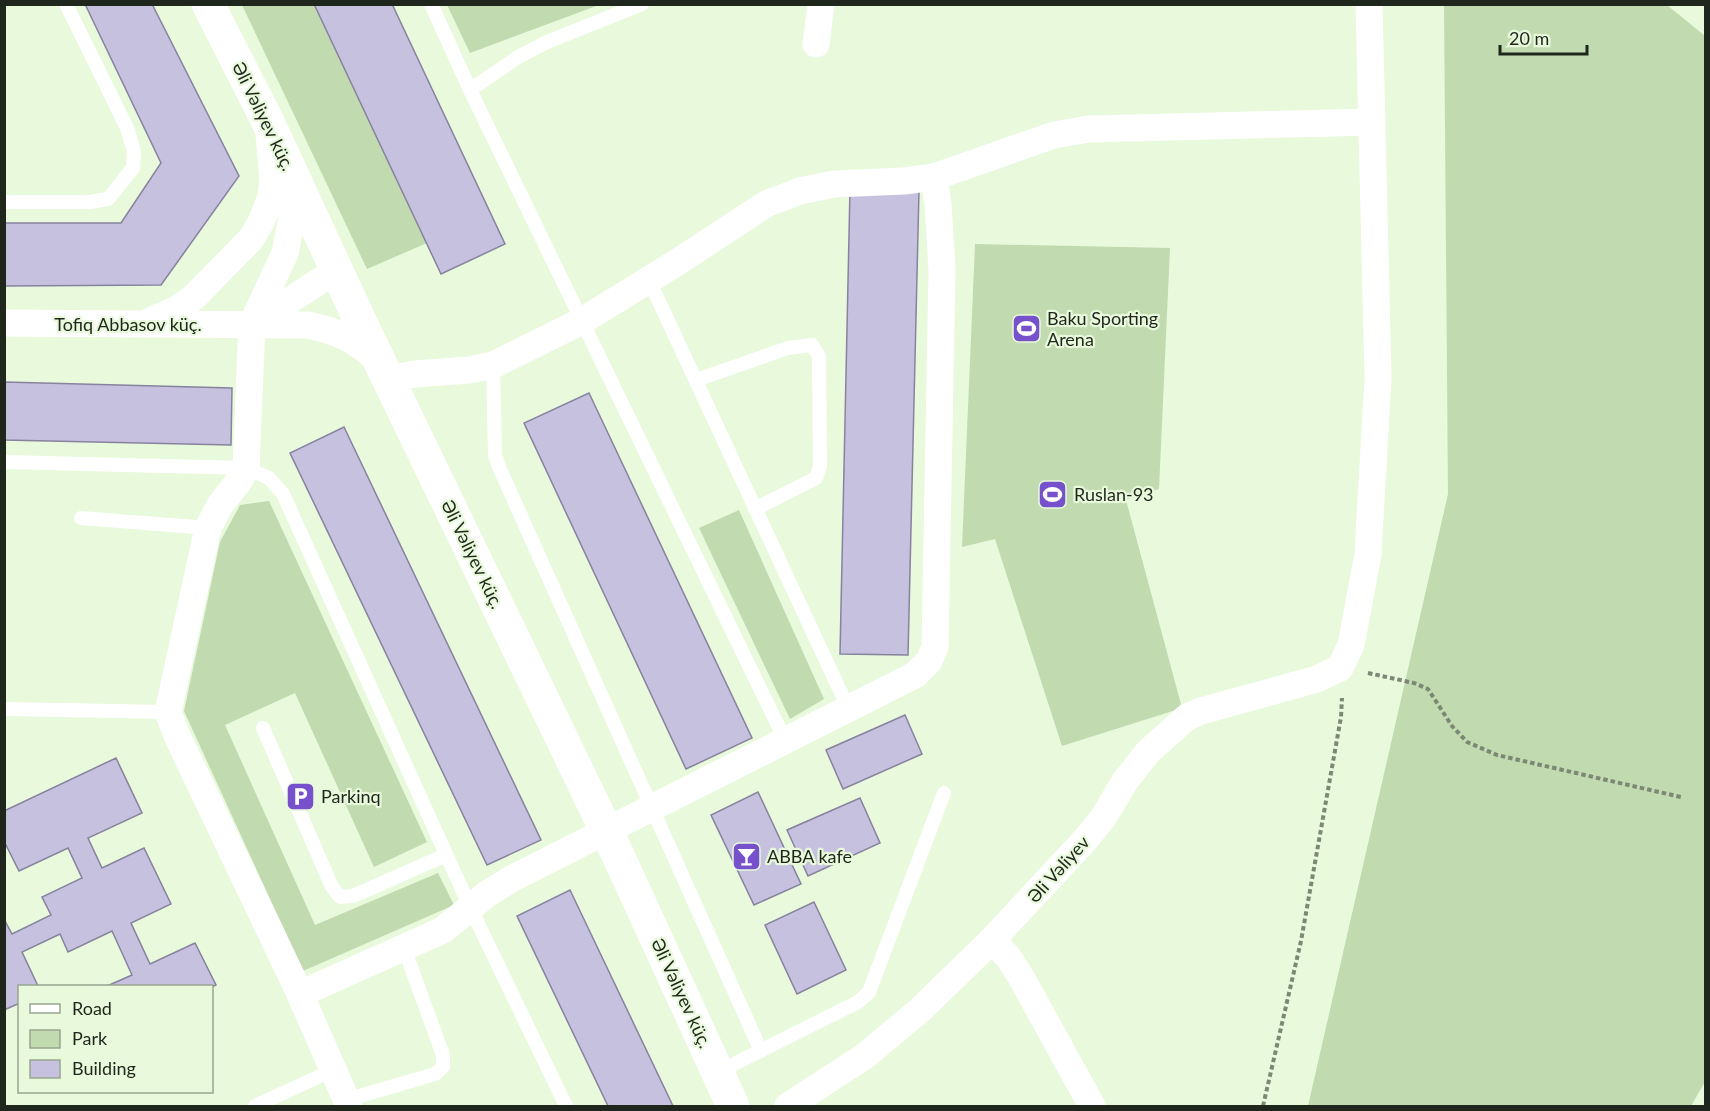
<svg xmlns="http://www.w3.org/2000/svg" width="1710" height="1111" font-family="Lato,sans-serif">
<rect width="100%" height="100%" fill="#e8f9dc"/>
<!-- green -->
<g fill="#c1dab0">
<path d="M 242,5 L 314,5 L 427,243 L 367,269 Z"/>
<path d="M 447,5 L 599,5 L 470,53 Z"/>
<path d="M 1444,5 L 1667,5 L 1705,36 L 1706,1080 L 1691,1106 L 1308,1106 L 1448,494 Z"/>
<path d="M 975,244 L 1170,248 L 1159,489 L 1126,500 L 1182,708 L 1062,746 L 995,539 L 962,547 Z"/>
<path d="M 269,501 L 427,842 L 374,867 L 295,693 L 225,725 L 315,925 L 438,873 L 454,905 L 303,971 L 184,711 L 220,542 L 240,505 Z"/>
<path d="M 739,510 L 824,699 L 790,719 L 699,528 Z"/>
</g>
<!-- building -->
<g fill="#c7c1e0" stroke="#87829e" stroke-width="1.5">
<path d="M 85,4 L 152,4 L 239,176 L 161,285 L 4,286 L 4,223 L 121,223 L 161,163 Z"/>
<path d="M 314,4 L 392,4 L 505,244 L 441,274 Z"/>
<path d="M 850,189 L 919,190 L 908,655 L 840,654 Z"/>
<path d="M 4,382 L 232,388 L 231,445 L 4,440 Z"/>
<path d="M 589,393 L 752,738 L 686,769 L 524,423 Z"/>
<path d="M 344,427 L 541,840 L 487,865 L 290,453 Z"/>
<path d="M 905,715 L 922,754 L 843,789 L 826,750 Z"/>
<path d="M 116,758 L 142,813 L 88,838 L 102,868 L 144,848 L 171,904 L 131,923 L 150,964 L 195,943 L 216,985 L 212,987 L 107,986 L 132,975 L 112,931 L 68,952 L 60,934 L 22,952 L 38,986 L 20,986 L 20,1003 L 4,1010 L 4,919 L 12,934 L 51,915 L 42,897 L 82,878 L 68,848 L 19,871 L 4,841 L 4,811 Z"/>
<path d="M 758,792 L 801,884 L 754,905 L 711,815 Z"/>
<path d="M 860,798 L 880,843 L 808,876 L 787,830 Z"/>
<path d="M 570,890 L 673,1106 L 608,1106 L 517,916 Z"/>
<path d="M 814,902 L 846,970 L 797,994 L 765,925 Z"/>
</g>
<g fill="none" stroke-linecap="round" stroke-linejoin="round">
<!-- path -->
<g stroke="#7c8874" stroke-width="4" stroke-dasharray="4.5 3" stroke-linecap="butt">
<path d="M 1368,673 L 1414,683 L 1428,689 L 1452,726 L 1467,742 L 1497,755 L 1681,797"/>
<path d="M 1263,1106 L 1301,941 L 1341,717 L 1342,698"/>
</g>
<!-- service -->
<g stroke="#fff" stroke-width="14">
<path d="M 431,4 L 470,90 L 786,742"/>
<path d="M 470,90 L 518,57 L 547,42 L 642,4"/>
<path d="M 4,202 L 90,202 L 108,199 L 133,168 L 134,151 L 127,128 L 66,4"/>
<path d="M 649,280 L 849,710"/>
<path d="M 493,365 L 495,455 L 499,467 L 761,1051"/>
<path d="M 696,380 L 788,348 L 812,345 L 819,356 L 820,466 L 816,478 L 755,509"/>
<path d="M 4,462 L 246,468 L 269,478 L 283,494 L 470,907 L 566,1106"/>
<path d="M 81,518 L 208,528"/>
<path d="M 4,709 L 168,712"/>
<path d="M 263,728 L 332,887 L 340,897 L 353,896 L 446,855"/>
<path d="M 718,1072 L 858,1002 L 869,992 L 944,793"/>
<path d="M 346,1100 L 435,1074 L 443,1067 L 443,1055 L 404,948"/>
<path d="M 255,1106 L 333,1070"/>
</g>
<!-- minor -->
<g stroke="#fff" stroke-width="27">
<path d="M 816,44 L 821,4"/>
<path d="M 294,178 L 291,223 L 285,253 L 252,324 L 246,468 L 239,481 L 220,505 L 208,528 L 168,712 L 178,738 L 300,994 L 349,1106"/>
<path d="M 150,321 L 177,309 L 194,297 L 251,239 L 261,222 L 271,197 L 273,179 L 269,135"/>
<path d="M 4,323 L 308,325 C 341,332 354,339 380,362"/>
<path d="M 253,324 L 337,270"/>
<path d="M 389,379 L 415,374 L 469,370 L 493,365 L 582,321 L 676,263 L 766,204 L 800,191 L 834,184 L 904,181 L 934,177 L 1054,135 L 1089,129 L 1372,122"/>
<path d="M 992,940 L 1008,957 L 1021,977 L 1092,1106"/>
<path d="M 300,994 L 443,930 L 487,894 L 513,878 L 915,675 L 929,661 L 935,647 L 942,270 L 938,204 L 934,177"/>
<path d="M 788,1106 L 865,1056 L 920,1010 L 992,940 L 1085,840 L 1103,818 L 1125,781 L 1148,752 L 1187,717 L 1201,711 L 1317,679 L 1340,668 L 1351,645 L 1368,554 L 1378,378 L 1369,4"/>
</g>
<!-- tertiary -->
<path stroke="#fff" stroke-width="33" d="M 208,4 L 268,122 L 362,325 L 617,853 L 733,1106"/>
</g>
<!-- icons -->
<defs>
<symbol id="stadium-square" viewBox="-11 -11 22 22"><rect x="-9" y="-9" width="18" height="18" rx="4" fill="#7651cb" stroke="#e8f9dc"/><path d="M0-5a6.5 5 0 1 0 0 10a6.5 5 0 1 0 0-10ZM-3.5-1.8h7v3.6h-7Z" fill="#fff"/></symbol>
<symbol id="parking-square" viewBox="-11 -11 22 22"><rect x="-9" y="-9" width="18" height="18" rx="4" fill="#7651cb" stroke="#e8f9dc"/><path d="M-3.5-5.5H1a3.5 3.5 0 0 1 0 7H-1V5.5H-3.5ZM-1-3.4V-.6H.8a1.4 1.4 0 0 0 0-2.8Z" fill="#fff"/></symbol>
<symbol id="bar-square" viewBox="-11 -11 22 22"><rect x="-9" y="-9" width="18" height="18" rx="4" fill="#7651cb" stroke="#e8f9dc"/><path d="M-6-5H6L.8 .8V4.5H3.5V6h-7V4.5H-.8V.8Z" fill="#fff"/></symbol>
</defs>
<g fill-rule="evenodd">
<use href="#stadium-square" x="1010" y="312" width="33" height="33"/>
<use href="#stadium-square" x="1036" y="478" width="33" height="33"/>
<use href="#parking-square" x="284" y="780" width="33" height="33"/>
<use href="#bar-square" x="730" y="840" width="33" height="33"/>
</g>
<g text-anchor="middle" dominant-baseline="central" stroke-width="4.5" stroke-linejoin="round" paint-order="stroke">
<!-- street labels -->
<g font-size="18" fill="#1f261b" stroke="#e8f9dc">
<text transform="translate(264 116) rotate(64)">Əli Vəliyev küç.</text>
<text x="128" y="324">Tofiq Abbasov küç.</text>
<text transform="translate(473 554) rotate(64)">Əli Vəliyev küç.</text>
<text transform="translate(1058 869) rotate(-48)">Əli Vəliyev</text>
<text transform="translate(682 993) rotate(65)">Əli Vəliyev küç.</text>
</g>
<!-- poi labels -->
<g font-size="18" fill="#1f261b" stroke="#e8f9dc" text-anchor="start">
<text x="1047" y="318">Baku Sporting<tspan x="1047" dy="21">Arena</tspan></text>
<text x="1074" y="494">Ruslan-93</text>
<text x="321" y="796">Parkinq</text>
<text x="767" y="856">ABBA kafe</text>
</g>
</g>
<!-- border -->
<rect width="1710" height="1111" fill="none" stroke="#1f261b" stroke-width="12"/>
<!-- legend -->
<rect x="18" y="985" width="195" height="108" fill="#e8f9dc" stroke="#98a58f" stroke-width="1.5"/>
<rect x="30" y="1004" width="30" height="9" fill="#ffffff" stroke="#98a58f" stroke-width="1.5"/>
<text x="72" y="1015" font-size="18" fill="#1f261b">Road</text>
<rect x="30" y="1030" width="30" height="18" fill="#c1dab0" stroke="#98a58f" stroke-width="1.5"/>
<text x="72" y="1045" font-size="18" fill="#1f261b">Park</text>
<rect x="30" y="1060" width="30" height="18" fill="#c7c1e0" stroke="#98a58f" stroke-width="1.5"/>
<text x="72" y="1075" font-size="18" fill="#1f261b">Building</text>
<!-- scale -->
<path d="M1500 45v9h87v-9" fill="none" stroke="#1f261b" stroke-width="3"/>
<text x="1509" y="45" font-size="18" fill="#1f261b" stroke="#e8f9dc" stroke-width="4.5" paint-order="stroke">20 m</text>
</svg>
